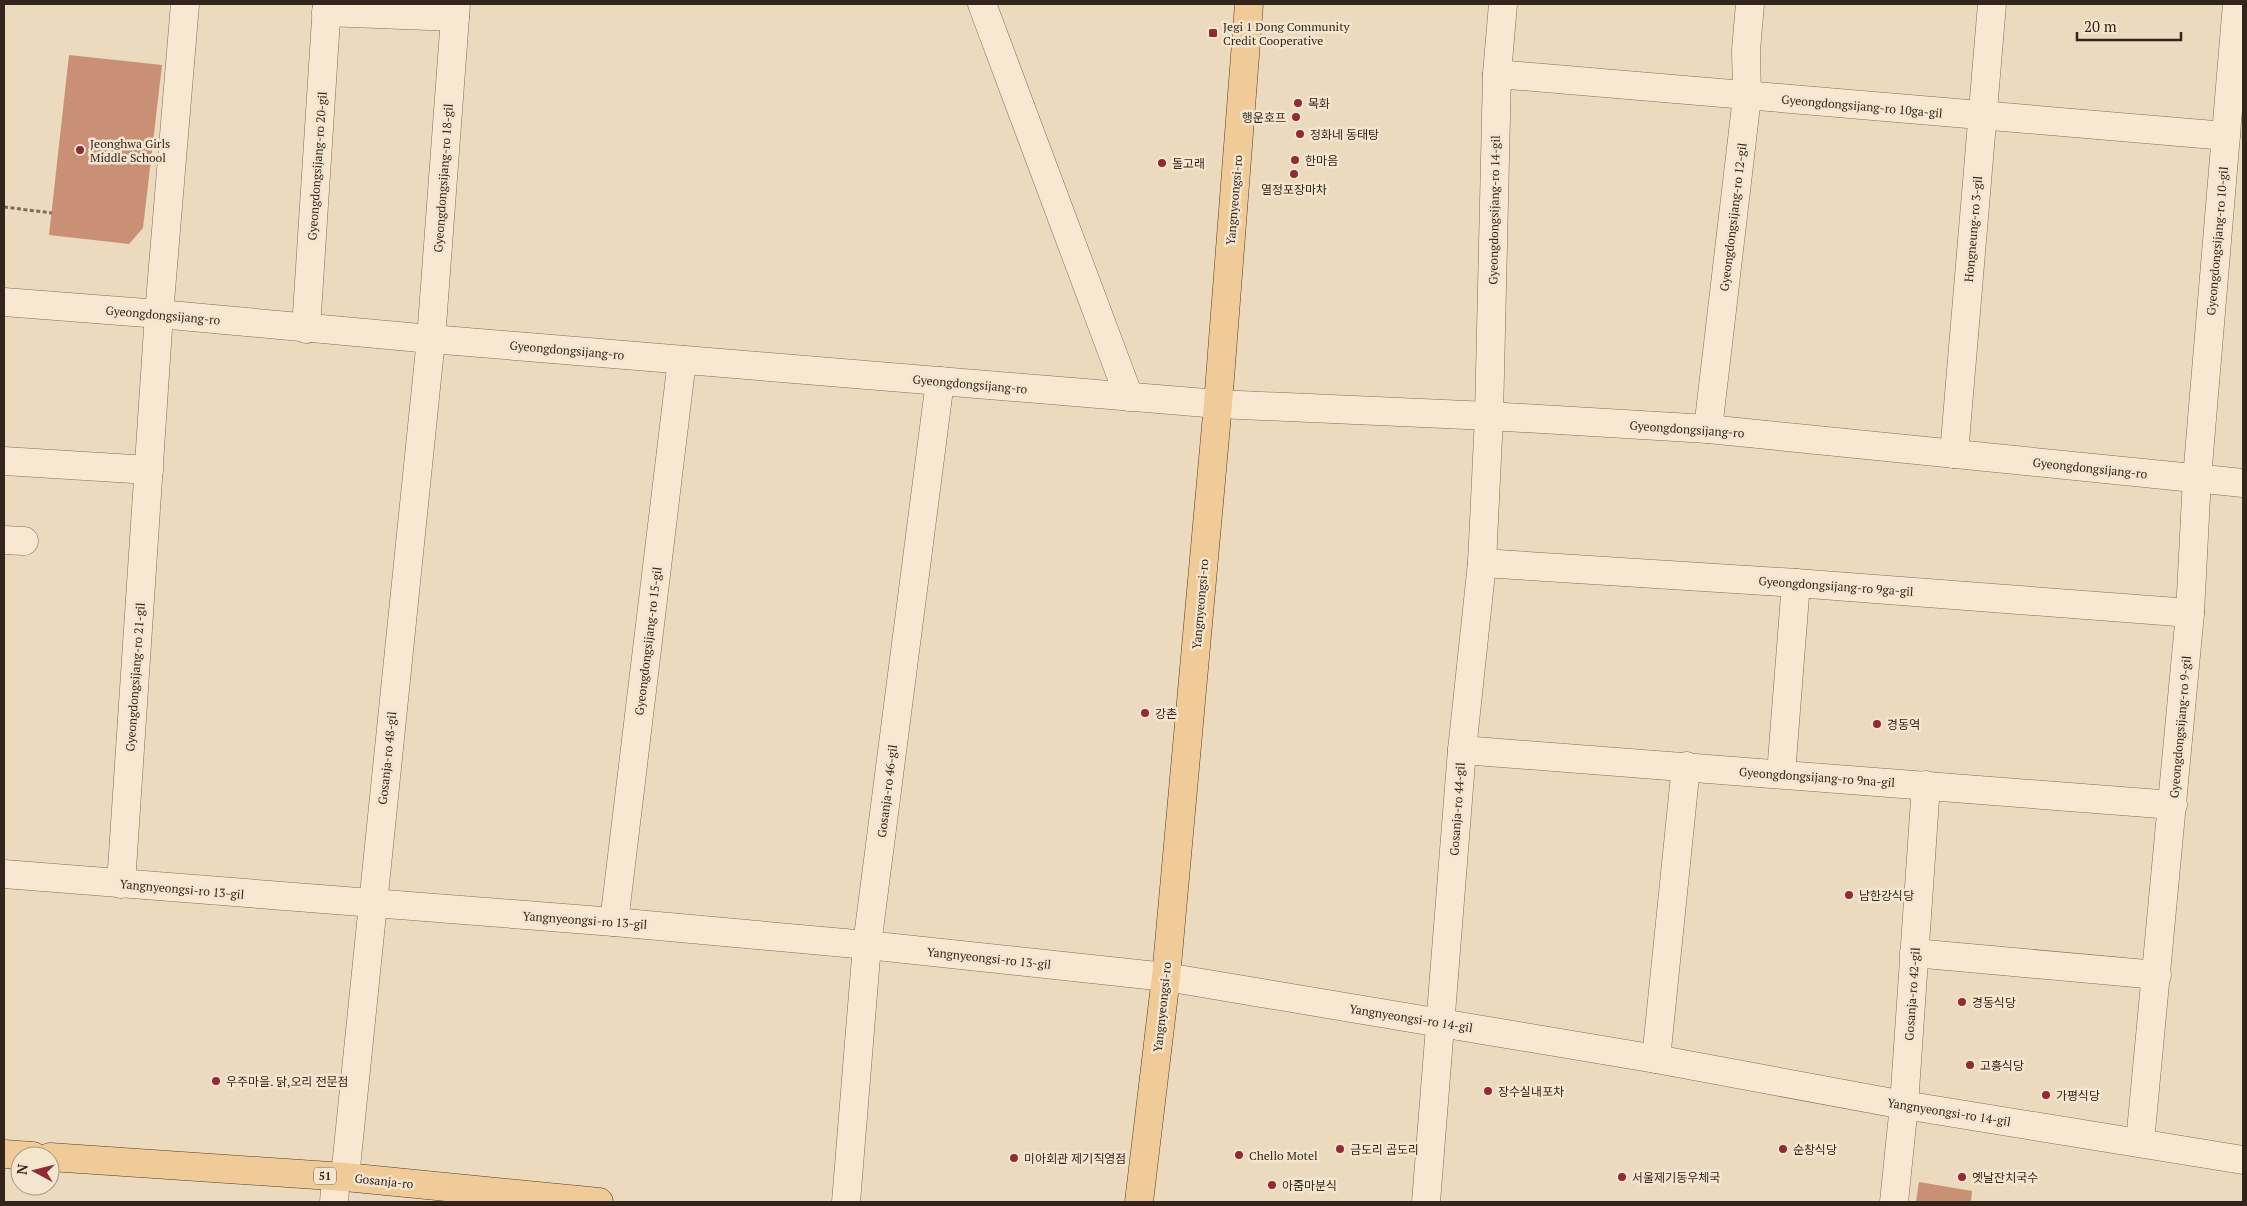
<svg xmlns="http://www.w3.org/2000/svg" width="2247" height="1206" font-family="'PT Serif','Noto Sans KR',serif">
<rect width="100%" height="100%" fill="#ecdabf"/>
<!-- building -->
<g fill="#ca9076">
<path d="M 69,55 L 162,65 L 143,228 L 129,244 L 49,235 Z"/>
<path d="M 1919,1182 L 1972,1191 L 1971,1202 L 1916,1202 Z"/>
</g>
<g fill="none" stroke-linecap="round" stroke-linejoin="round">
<defs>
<g id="minor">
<path d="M 982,4 L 1129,397"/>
<path d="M 326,12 L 455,17"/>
<path d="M 1497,74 L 2226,136"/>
<path d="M 4,302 L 159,314 L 431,339 L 1218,404 L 1489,416 L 1708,429 L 2243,483"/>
<path d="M 306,329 L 327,4"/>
<path d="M 1708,429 L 1747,97 L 1746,50 L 1750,4"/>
<path d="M 1954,454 L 1992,4"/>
<path d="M 4,461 L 149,470"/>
<path d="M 4,540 L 24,541"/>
<path d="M 1482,563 L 1796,583 L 2190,613"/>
<path d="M 1462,750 L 2173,805"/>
<path d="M 1781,774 L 1796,583"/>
<path d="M 4,874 L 614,922 L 867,945 L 1166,977 L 1656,1059 L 1904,1105 L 2243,1160"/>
<path d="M 121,884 L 159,314 L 185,4"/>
<path d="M 614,922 L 682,360"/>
<path d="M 1914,953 L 2157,975"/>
<path d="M 1656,1059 L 1686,766"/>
<path d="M 2140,1142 L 2190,613 L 2197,478 L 2237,4"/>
<path d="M 345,1177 L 431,339 L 456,4"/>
<path d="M 334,1202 L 336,1177"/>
<path d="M 846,1202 L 867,945 L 940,381"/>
<path d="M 1426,1202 L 1462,750 L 1482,563 L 1489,416 L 1497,74 L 1503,4"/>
<path d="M 1894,1202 L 1904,1105 L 1926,785"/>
</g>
<g id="major">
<path d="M 4,1154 L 33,1156"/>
<path d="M 50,1157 L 345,1177 L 599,1202"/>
<path d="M 1139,1202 L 1166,977 L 1218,404 L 1249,4"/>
</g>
</defs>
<!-- minor casing -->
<use href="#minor" stroke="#856b58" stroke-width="29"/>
<!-- major casing -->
<use href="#major" stroke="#523a2d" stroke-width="29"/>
<!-- path -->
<path stroke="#856b58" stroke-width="3" stroke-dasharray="4 2.5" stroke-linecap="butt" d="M 4,207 L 52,213"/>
<!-- minor -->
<use href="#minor" stroke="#f8e8d2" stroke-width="28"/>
<!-- major -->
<use href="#major" stroke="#f0cb97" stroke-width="28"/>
</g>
<!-- markers -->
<g fill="#922a35" stroke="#f4e5cf" stroke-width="2">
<rect x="1208" y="28" width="10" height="10" rx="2.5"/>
<circle cx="1298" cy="103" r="5"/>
<circle cx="1296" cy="117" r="5"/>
<circle cx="1300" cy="134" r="5"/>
<circle cx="80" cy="150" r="5"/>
<circle cx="1295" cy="160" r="5"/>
<circle cx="1162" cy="163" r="5"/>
<circle cx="1294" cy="174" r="5"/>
<circle cx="1145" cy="713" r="5"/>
<circle cx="1877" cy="724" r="5"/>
<circle cx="1849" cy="895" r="5"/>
<circle cx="1962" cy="1002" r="5"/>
<circle cx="1970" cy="1065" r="5"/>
<circle cx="216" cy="1081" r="5"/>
<circle cx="1488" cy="1091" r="5"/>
<circle cx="2046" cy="1095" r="5"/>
<circle cx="1340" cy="1149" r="5"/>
<circle cx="1783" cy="1149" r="5"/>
<circle cx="1239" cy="1155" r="5"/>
<circle cx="1014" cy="1158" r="5"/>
<circle cx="1622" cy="1177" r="5"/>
<circle cx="1962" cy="1177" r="5"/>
<circle cx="1272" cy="1185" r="5"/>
</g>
<g text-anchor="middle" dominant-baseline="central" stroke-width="5" stroke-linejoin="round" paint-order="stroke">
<!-- shield labels -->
<rect fill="#f4e5cf" stroke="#6e5f52" stroke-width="1" x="314" y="1167.5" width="22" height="17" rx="4"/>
<g font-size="11" font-weight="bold" fill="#34251c">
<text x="325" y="1176">51</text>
</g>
<!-- poi labels -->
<g font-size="12" fill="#34251c" stroke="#f4e5cf" text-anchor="start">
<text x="1223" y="26">Jegi 1 Dong Community<tspan x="1223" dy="14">Credit Cooperative</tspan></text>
<text x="1308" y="103">목화</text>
<text x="1286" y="117" text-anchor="end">행운호프</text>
<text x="1310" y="134">정화네 동태탕</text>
<text x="90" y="143">Jeonghwa Girls<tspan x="90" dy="14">Middle School</tspan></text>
<text x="1305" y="160">한마음</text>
<text x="1172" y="163">돌고래</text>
<text x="1294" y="189" text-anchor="middle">열정포장마차</text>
<text x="1155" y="713">강촌</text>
<text x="1887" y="724">경동역</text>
<text x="1859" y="895">남한강식당</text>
<text x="1972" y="1002">경동식당</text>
<text x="1980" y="1065">고흥식당</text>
<text x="226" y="1081">우주마을. 닭,오리 전문점</text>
<text x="1498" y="1091">장수실내포차</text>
<text x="2056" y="1095">가평식당</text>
<text x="1350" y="1149">금도리 곱도리</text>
<text x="1793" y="1149">순창식당</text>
<text x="1249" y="1155">Chello Motel</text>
<text x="1024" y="1158">미아회관 제기직영점</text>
<text x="1632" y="1177">서울제기동우체국</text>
<text x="1972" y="1177">옛날잔치국수</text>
<text x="1282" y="1185">아줌마분식</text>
</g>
<!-- street labels -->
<g font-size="12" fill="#34251c" stroke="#f4e5cf">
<text transform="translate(1862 106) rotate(5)">Gyeongdongsijang-ro 10ga-gil</text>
<text transform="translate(317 166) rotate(-86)">Gyeongdongsijang-ro 20-gil</text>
<text transform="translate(443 178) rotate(-86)">Gyeongdongsijang-ro 18-gil</text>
<text transform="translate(1234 200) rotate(-85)">Yangnyeongsi-ro</text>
<text transform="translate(1494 210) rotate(-89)">Gyeongdongsijang-ro 14-gil</text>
<text transform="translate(1733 217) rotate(-83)">Gyeongdongsijang-ro 12-gil</text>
<text transform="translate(1973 229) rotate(-85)">Hongneung-ro 3-gil</text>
<text transform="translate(2217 241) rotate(-85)">Gyeongdongsijang-ro 10-gil</text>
<text transform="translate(163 315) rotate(5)">Gyeongdongsijang-ro</text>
<text transform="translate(567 350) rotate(5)">Gyeongdongsijang-ro</text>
<text transform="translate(970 384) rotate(5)">Gyeongdongsijang-ro</text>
<text transform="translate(1687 429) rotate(4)">Gyeongdongsijang-ro</text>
<text transform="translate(2090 468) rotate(6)">Gyeongdongsijang-ro</text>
<text transform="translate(1836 586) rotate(4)">Gyeongdongsijang-ro 9ga-gil</text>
<text transform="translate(1200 604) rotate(-85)">Yangnyeongsi-ro</text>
<text transform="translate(648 641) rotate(-83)">Gyeongdongsijang-ro 15-gil</text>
<text transform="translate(135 677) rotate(-86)">Gyeongdongsijang-ro 21-gil</text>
<text transform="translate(2180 727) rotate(-85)">Gyeongdongsijang-ro 9-gil</text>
<text transform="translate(387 758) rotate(-84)">Gosanja-ro 48-gil</text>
<text transform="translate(1817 777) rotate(4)">Gyeongdongsijang-ro 9na-gil</text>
<text transform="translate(887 791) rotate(-83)">Gosanja-ro 46-gil</text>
<text transform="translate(1457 809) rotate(-86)">Gosanja-ro 44-gil</text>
<text transform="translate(182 889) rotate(5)">Yangnyeongsi-ro 13-gil</text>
<text transform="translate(585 920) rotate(4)">Yangnyeongsi-ro 13-gil</text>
<text transform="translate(989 958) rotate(6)">Yangnyeongsi-ro 13-gil</text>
<text transform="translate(1912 994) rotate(-86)">Gosanja-ro 42-gil</text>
<text transform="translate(1162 1007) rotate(-84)">Yangnyeongsi-ro</text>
<text transform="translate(1411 1018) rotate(9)">Yangnyeongsi-ro 14-gil</text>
<text transform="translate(1949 1112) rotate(9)">Yangnyeongsi-ro 14-gil</text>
<text transform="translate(384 1181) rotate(6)">Gosanja-ro</text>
</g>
</g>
<!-- border -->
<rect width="2247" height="1206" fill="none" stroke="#34251c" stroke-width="10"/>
<!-- north arrow -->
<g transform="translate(35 1171) rotate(277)"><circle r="24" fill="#f4e5cf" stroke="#a79887"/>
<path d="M0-4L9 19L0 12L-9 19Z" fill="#922a35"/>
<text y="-8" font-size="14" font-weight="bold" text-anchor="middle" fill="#34251c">N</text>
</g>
<!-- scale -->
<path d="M2077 32v8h104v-8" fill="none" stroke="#34251c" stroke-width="2.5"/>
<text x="2084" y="32" font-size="15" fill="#34251c" stroke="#f4e5cf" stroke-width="4" paint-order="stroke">20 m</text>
</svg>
